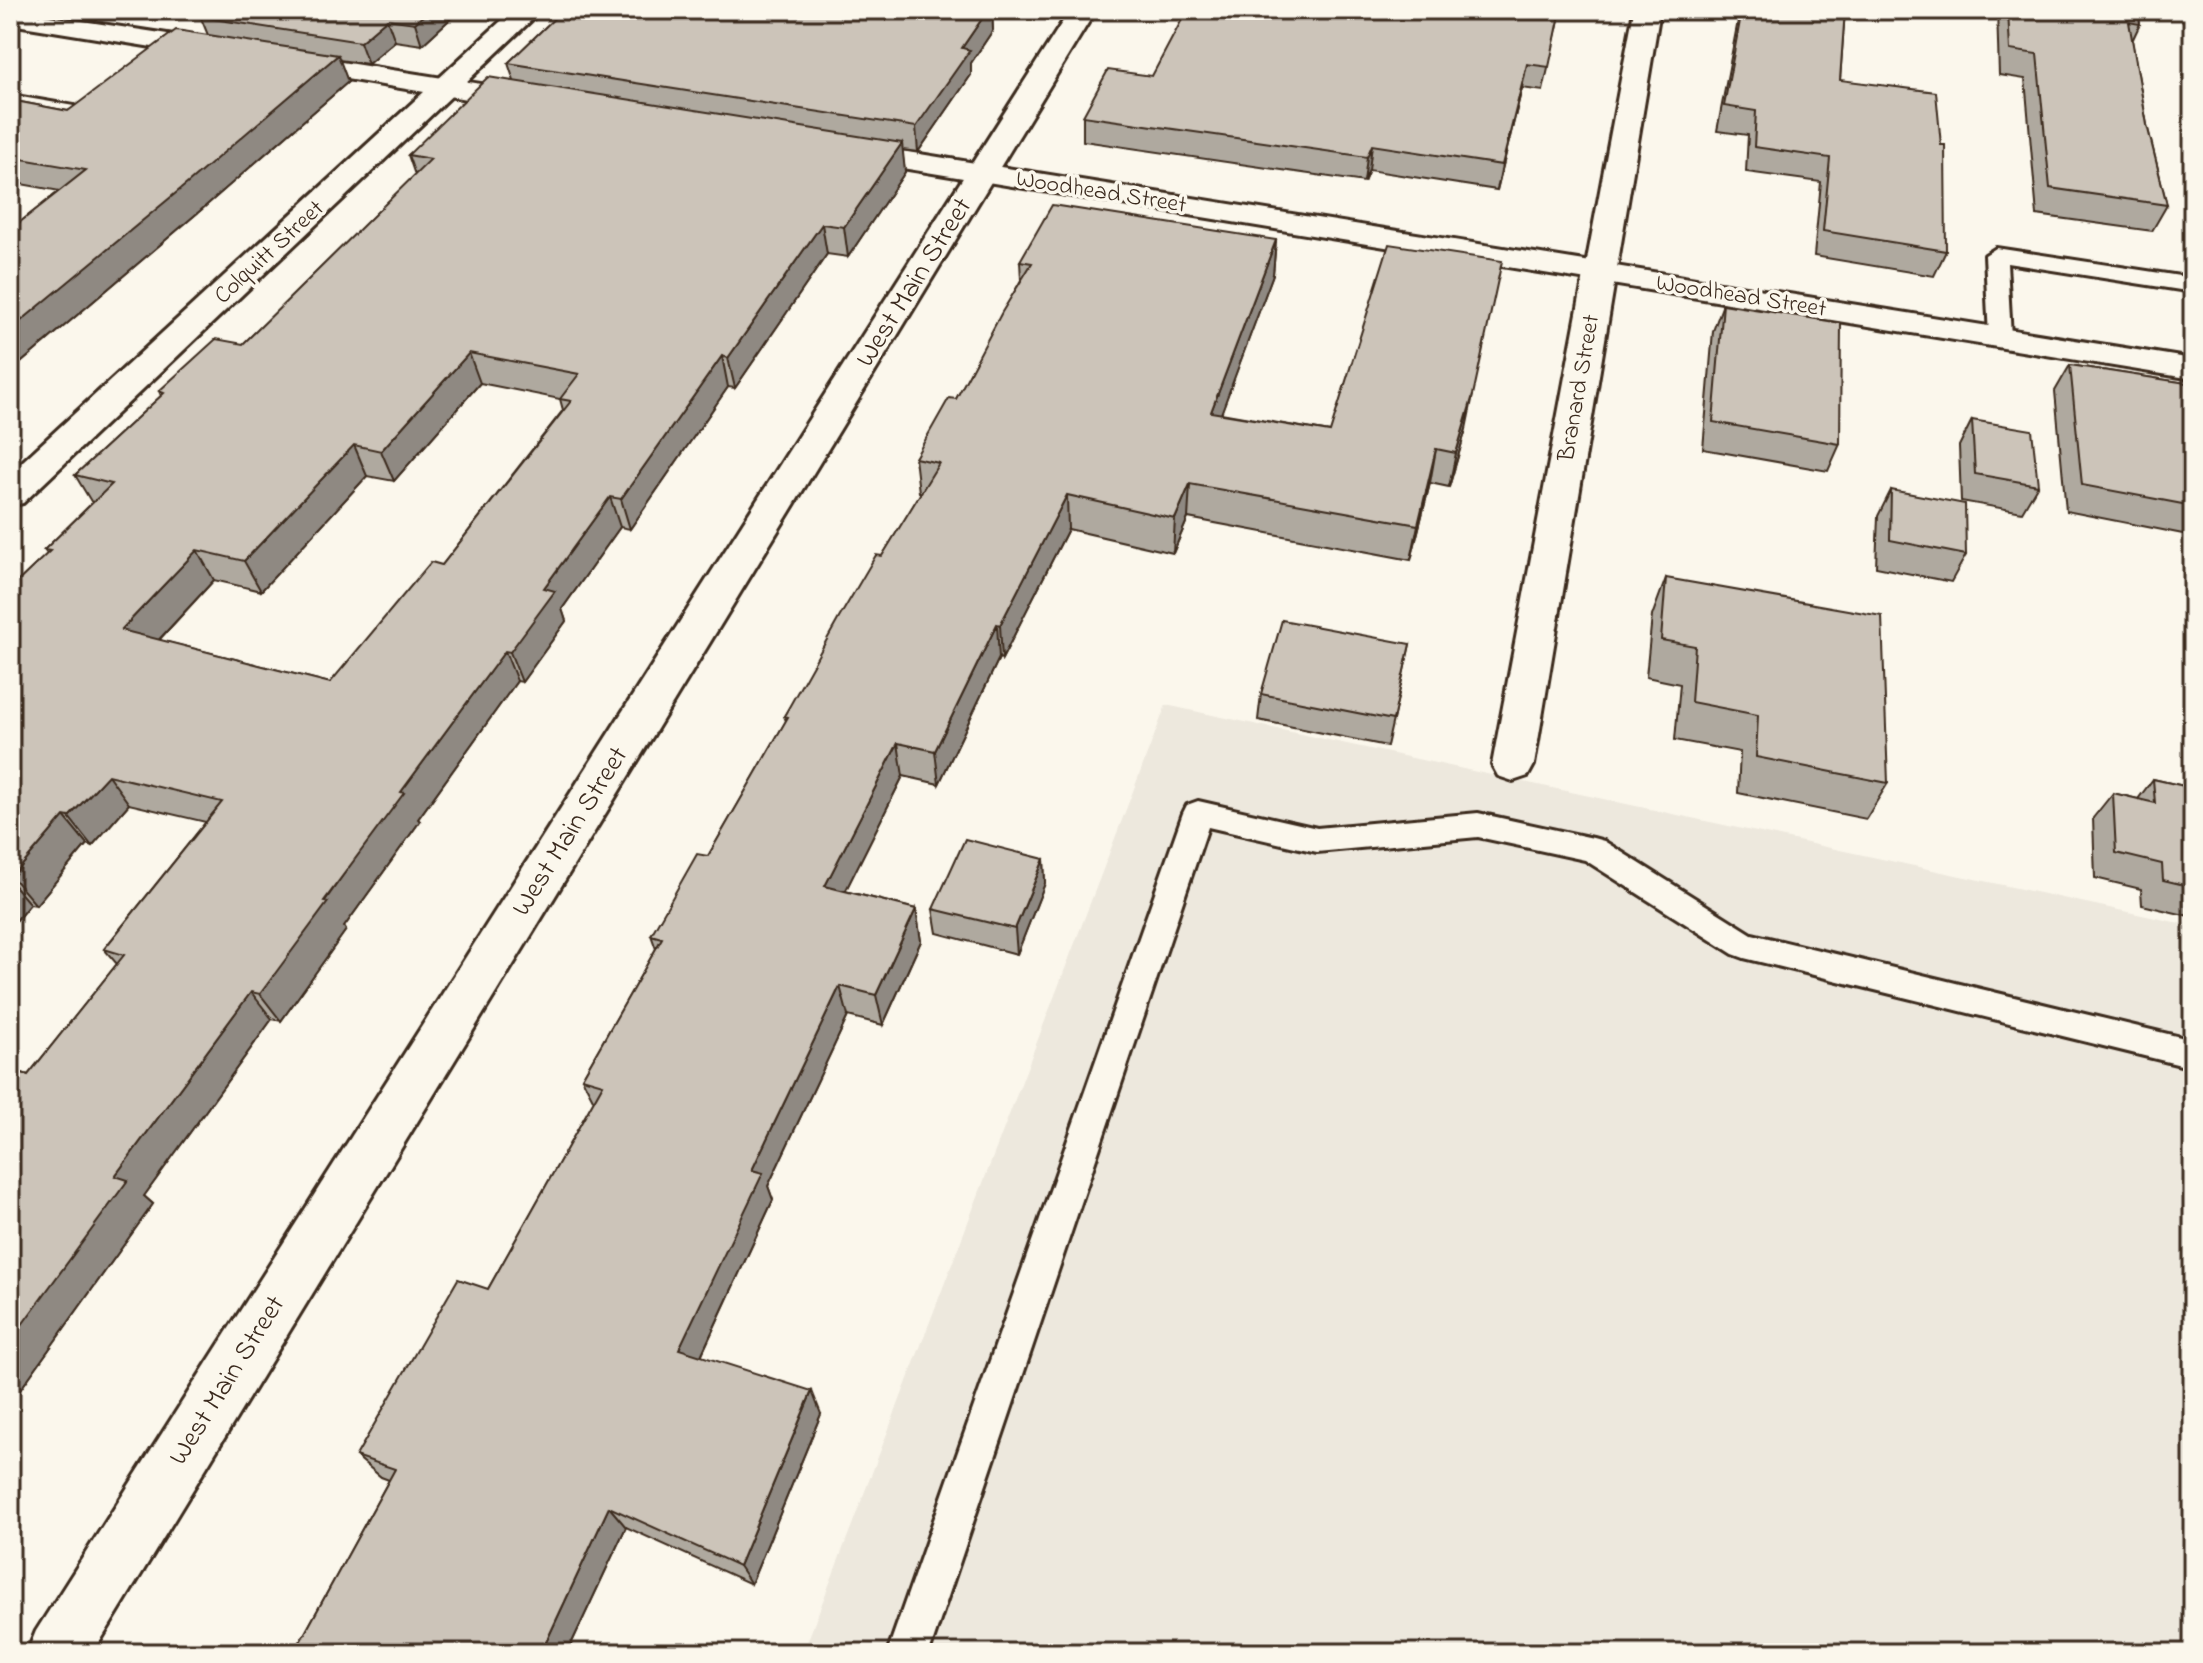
<svg xmlns="http://www.w3.org/2000/svg" width="2203" height="1663" font-family="'Indie Flower',sans-serif">
<rect width="100%" height="100%" fill="#fbf7ec"/>
<filter id="ink" filterUnits="userSpaceOnUse"><feTurbulence type="fractalNoise" baseFrequency=".0125" numOctaves="2"/><feDisplacementMap in="SourceGraphic" scale="16" xChannelSelector="R" yChannelSelector="G"/><feConvolveMatrix kernelMatrix="1 2 1 2 8 2 1 2 1" color-interpolation-filters="sRGB"/></filter>
<g filter="url(#ink)">
<!-- built -->
<path fill="#ede8dd" d="M 1166,705 L 2193,926 L 2193,1653 L 803,1653 Z"/>
<g fill="none" stroke-linecap="round" stroke-linejoin="round">
<defs>
<g id="service">
<path d="M 10,95 L 74,106 L 84,112 L 74,118 L 10,107 Z"/>
<path d="M 1996,248 L 2193,278 L 2193,292 L 2007,263 L 2011,338 L 2008,343 L 1992,343 L 1989,338 L 1985,255 Z"/>
<path d="M 1198,801 L 1317,828 L 1478,813 L 1593,838 L 1604,841 L 1752,934 L 2193,1040 L 2193,1068 L 1744,958 L 1733,954 L 1585,860 L 1478,837 L 1317,852 L 1208,827 L 929,1653 L 887,1653 L 1183,813 L 1187,805 Z"/>
</g>
<g id="minor">
<path d="M 513,10 L 542,10 L 23,503 L 10,506 L 10,473 Z"/>
<path d="M 1070,10 L 1096,10 L 93,1653 L 27,1653 L 36,1631 Z"/>
<path d="M 1634,10 L 1660,10 L 1534,765 L 1528,776 L 1513,781 L 1498,776 L 1492,765 Z"/>
</g>
<g id="tertiary">
<path d="M 10,10 L 220,42 L 230,44 L 234,50 L 230,56 L 220,58 L 10,24 Z"/>
<path d="M 284,53 L 532,92 L 542,95 L 546,101 L 542,107 L 532,110 L 274,67 L 270,61 L 274,55 Z"/>
<path d="M 845,142 L 2193,359 L 2193,379 L 835,157 L 830,151 L 835,145 Z"/>
</g>
</defs>
<!-- service casing -->
<use href="#service" stroke="#3b2a1e" stroke-width="6"/>
<!-- minor casing -->
<use href="#minor" stroke="#3b2a1e" stroke-width="6"/>
<!-- tertiary casing -->
<use href="#tertiary" stroke="#3b2a1e" stroke-width="6"/>
<!-- service -->
<use href="#service" fill="#fbf7ec" fill-rule="evenodd"/>
<!-- minor -->
<use href="#minor" fill="#fbf7ec" fill-rule="evenodd"/>
<!-- tertiary -->
<use href="#tertiary" fill="#fbf7ec" fill-rule="evenodd"/>
</g>
<!-- wall -->
<g fill="#afa99f" stroke="#3b2a1e" stroke-width="2" fill-rule="evenodd">
<path d="M 174,10 L 460,10 L 422,45 L 395,41 L 368,64 L 339,60 L 348,82 L 201,210 L 10,372 L 10,230 L 60,191 L 10,182 L 10,100 L 68,111 L 208,35 L 201,18 Z"/>
<path d="M 563,10 L 992,10 L 993,30 L 971,63 L 971,75 L 918,152 L 902,150 L 905,172 L 848,257 L 827,254 L 735,388 L 728,387 L 630,529 L 620,527 L 562,609 L 566,621 L 522,682 L 517,681 L 418,819 L 420,821 L 344,927 L 346,930 L 281,1021 L 272,1019 L 144,1196 L 153,1204 L 10,1404 L 10,1069 L 28,1075 L 117,964 L 104,949 L 206,822 L 129,804 L 92,846 L 87,844 L 36,905 L 30,904 L 10,928 L 10,589 L 47,554 L 44,550 L 92,503 L 75,475 L 161,396 L 159,391 L 243,344 L 415,175 L 408,155 L 514,81 L 508,63 ZM 480,383 L 560,399 L 563,410 L 442,565 L 330,683 L 159,640 L 214,580 L 261,591 L 367,476 L 394,481 Z"/>
<path d="M 1561,10 L 1543,91 L 1522,88 L 1497,190 L 1369,170 L 1364,182 L 1083,141 L 1083,116 L 1152,76 Z"/>
<path d="M 1740,10 L 1845,10 L 1840,80 L 1946,251 L 1934,276 L 1814,256 L 1821,182 L 1746,172 L 1748,135 L 1717,131 Z"/>
<path d="M 1997,10 L 2138,10 L 2140,24 L 2132,41 L 2147,125 L 2167,205 L 2152,231 L 2037,215 L 2025,79 L 1999,75 Z"/>
<path d="M 1276,240 L 1273,274 L 1221,413 L 1330,432 L 1466,429 L 1449,487 L 1430,483 L 1411,560 L 1188,518 L 1173,553 L 1068,529 L 1002,659 L 999,658 L 939,784 L 903,776 L 845,891 L 916,909 L 921,941 L 883,1025 L 848,1016 L 768,1186 L 773,1200 L 701,1356 L 821,1414 L 751,1584 L 626,1527 L 567,1653 L 294,1653 L 389,1480 L 381,1477 L 356,1456 L 488,1289 L 594,1101 L 582,1078 L 656,949 L 651,935 L 708,856 L 786,721 L 784,716 L 921,493 L 919,492 L 915,458 L 956,399 L 1021,280 L 1020,261 Z"/>
<path d="M 1723,304 L 1840,444 L 1828,471 L 1703,449 L 1713,331 Z"/>
<path d="M 2070,365 L 2193,384 L 2193,536 L 2066,511 L 2055,391 Z"/>
<path d="M 1972,420 L 2038,485 L 2022,512 L 1961,501 L 1959,446 Z"/>
<path d="M 1891,490 L 1966,555 L 1951,582 L 1876,567 L 1878,516 Z"/>
<path d="M 1666,578 L 1888,783 L 1866,819 L 1738,793 L 1740,752 L 1675,740 L 1680,684 L 1646,677 L 1652,616 Z"/>
<path d="M 1410,644 L 1387,746 L 1258,720 L 1261,694 Z"/>
<path d="M 2153,779 L 2193,788 L 2193,917 L 2142,905 L 2141,889 L 2095,878 L 2093,818 L 2113,793 L 2138,799 Z"/>
<path d="M 1044,859 L 1045,883 L 1017,954 L 937,933 L 933,909 Z"/>
</g>
<!-- shaded-wall -->
<g fill="#8f8982" stroke="#3b2a1e" stroke-width="2">
<path d="M 429,10 L 460,10 L 422,45 L 415,23 Z"/>
<path d="M 988,10 L 992,10 L 993,30 L 971,63 L 971,75 L 918,152 L 916,127 L 962,48 Z"/>
<path d="M 387,19 L 395,41 L 368,64 L 360,42 Z"/>
<path d="M 338,55 L 348,82 L 201,210 L 10,372 L 10,330 Z"/>
<path d="M 1527,64 L 1522,88 L 1497,190 L 1502,165 Z"/>
<path d="M 902,143 L 905,172 L 848,257 L 844,227 Z"/>
<path d="M 1372,145 L 1369,170 L 1364,182 L 1367,157 Z"/>
<path d="M 822,224 L 827,254 L 735,388 L 728,358 Z"/>
<path d="M 1276,240 L 1273,274 L 1209,446 L 1211,412 Z"/>
<path d="M 469,353 L 480,383 L 394,481 L 381,451 Z"/>
<path d="M 722,356 L 728,387 L 630,529 L 621,499 Z"/>
<path d="M 1473,395 L 1466,429 L 1449,487 L 1456,453 Z"/>
<path d="M 354,445 L 367,476 L 261,591 L 244,561 Z"/>
<path d="M 1436,449 L 1430,483 L 1411,560 L 1418,525 Z"/>
<path d="M 1190,484 L 1188,518 L 1173,553 L 1175,519 Z"/>
<path d="M 1067,495 L 1068,529 L 1002,659 L 1000,625 Z"/>
<path d="M 610,497 L 620,527 L 562,609 L 566,621 L 522,682 L 510,652 L 544,588 Z"/>
<path d="M 197,550 L 214,580 L 140,660 L 121,630 Z"/>
<path d="M 997,624 L 999,658 L 939,784 L 935,751 Z"/>
<path d="M 505,651 L 517,681 L 418,819 L 420,821 L 344,927 L 346,930 L 281,1021 L 260,994 L 401,792 Z"/>
<path d="M 898,743 L 903,776 L 832,918 L 825,886 Z"/>
<path d="M 108,775 L 129,804 L 92,846 L 69,817 Z"/>
<path d="M 64,816 L 87,844 L 36,905 L 12,877 Z"/>
<path d="M 1044,859 L 1045,883 L 1017,954 L 1015,929 Z"/>
<path d="M 10,881 L 30,904 L 10,928 Z"/>
<path d="M 916,909 L 921,941 L 883,1025 L 876,995 Z"/>
<path d="M 840,986 L 848,1016 L 768,1186 L 773,1200 L 693,1373 L 679,1349 L 752,1170 Z"/>
<path d="M 251,992 L 272,1019 L 144,1196 L 153,1204 L 10,1404 L 10,1341 L 115,1176 Z"/>
<path d="M 812,1391 L 821,1414 L 751,1584 L 739,1566 Z"/>
<path d="M 10,1406 L 18,1411 L 10,1422 Z"/>
<path d="M 609,1507 L 626,1527 L 567,1653 L 541,1653 Z"/>
</g>
<!-- building -->
<g fill="#ccc4b9" stroke="#3b2a1e" stroke-width="2" fill-rule="evenodd">
<path d="M 209,10 L 429,10 L 415,23 L 387,19 L 360,42 L 201,17 Z"/>
<path d="M 563,10 L 988,10 L 962,48 L 970,50 L 916,127 L 508,63 Z"/>
<path d="M 1187,10 L 1561,10 L 1549,67 L 1527,64 L 1502,165 L 1372,145 L 1367,157 L 1083,116 L 1108,70 L 1152,76 Z"/>
<path d="M 1742,10 L 1845,10 L 1840,80 L 1936,92 L 1941,145 L 1945,145 L 1946,251 L 1823,231 L 1830,158 L 1754,147 L 1756,111 L 1724,106 Z"/>
<path d="M 2008,10 L 2138,10 L 2140,24 L 2129,22 L 2147,125 L 2167,205 L 2050,188 L 2037,54 L 2010,50 Z"/>
<path d="M 176,30 L 338,55 L 188,183 L 10,330 L 10,230 L 86,170 L 10,157 L 10,100 L 68,111 Z"/>
<path d="M 488,77 L 902,143 L 844,227 L 822,224 L 728,358 L 722,356 L 621,499 L 610,497 L 544,588 L 555,591 L 510,652 L 505,651 L 401,792 L 404,793 L 324,901 L 328,902 L 260,994 L 251,992 L 115,1176 L 128,1180 L 10,1341 L 10,1069 L 28,1075 L 124,955 L 104,949 L 222,802 L 108,775 L 69,817 L 64,816 L 12,877 L 10,877 L 10,589 L 50,551 L 44,550 L 112,484 L 75,475 L 164,393 L 159,391 L 216,339 L 243,344 L 431,159 L 408,155 ZM 469,353 L 579,374 L 560,399 L 571,401 L 442,565 L 431,562 L 330,683 L 121,630 L 197,550 L 244,561 L 354,445 L 381,451 Z"/>
<path d="M 1052,205 L 1276,240 L 1211,412 L 1330,432 L 1389,244 L 1502,261 L 1473,395 L 1456,453 L 1436,449 L 1418,525 L 1190,484 L 1175,519 L 1067,495 L 1000,625 L 997,624 L 935,751 L 898,743 L 825,886 L 916,909 L 876,995 L 840,986 L 752,1170 L 763,1173 L 679,1349 L 812,1391 L 739,1566 L 609,1507 L 541,1653 L 294,1653 L 395,1469 L 356,1456 L 458,1279 L 488,1289 L 603,1084 L 582,1078 L 662,938 L 651,935 L 697,854 L 708,856 L 788,717 L 784,716 L 839,618 L 876,555 L 882,556 L 939,463 L 915,458 L 949,398 L 956,399 L 1002,312 L 1032,263 L 1020,261 Z"/>
<path d="M 1723,304 L 1841,323 L 1840,444 L 1713,422 Z"/>
<path d="M 2070,365 L 2193,384 L 2193,506 L 2082,485 Z"/>
<path d="M 1972,420 L 2032,430 L 2038,485 L 1975,474 Z"/>
<path d="M 1891,490 L 1965,504 L 1966,555 L 1890,540 Z"/>
<path d="M 1666,578 L 1882,616 L 1888,783 L 1756,757 L 1758,715 L 1691,702 L 1695,646 L 1661,640 Z"/>
<path d="M 1282,620 L 1410,644 L 1393,720 L 1261,694 Z"/>
<path d="M 2153,779 L 2193,788 L 2193,887 L 2163,880 L 2162,864 L 2116,853 L 2113,793 L 2155,803 Z"/>
<path d="M 965,839 L 1044,859 L 1015,929 L 933,909 Z"/>
</g>
</g>
<g text-anchor="middle" dominant-baseline="central" stroke-width="7" stroke-linejoin="round" paint-order="stroke">
<!-- far-street labels -->
<g font-size="24" fill="#3b2a1e" stroke="#fbf7ec">
<text transform="translate(1101 193) rotate(9)">Woodhead Street</text>
<text transform="translate(270 253) rotate(-43)">Colquitt Street</text>
<text transform="translate(1741 297) rotate(9)">Woodhead Street</text>
<text transform="translate(1580 388) rotate(-80)">Branard Street</text>
</g>
<!-- street labels -->
<g font-size="28" fill="#3b2a1e" stroke="#fbf7ec">
<text transform="translate(915 283) rotate(-58)">West Main Street</text>
<text transform="translate(571 832) rotate(-58)">West Main Street</text>
<text transform="translate(228 1381) rotate(-58)">West Main Street</text>
</g>
</g>
<!-- margin -->
<rect width="2203" height="1663" fill="none" stroke="#fbf7ec" stroke-width="40"/>
<rect x="20" y="20" width="2163" height="1623" fill="none" stroke="#3b2a1e" stroke-width="3" filter="url(#ink)"/>
</svg>
